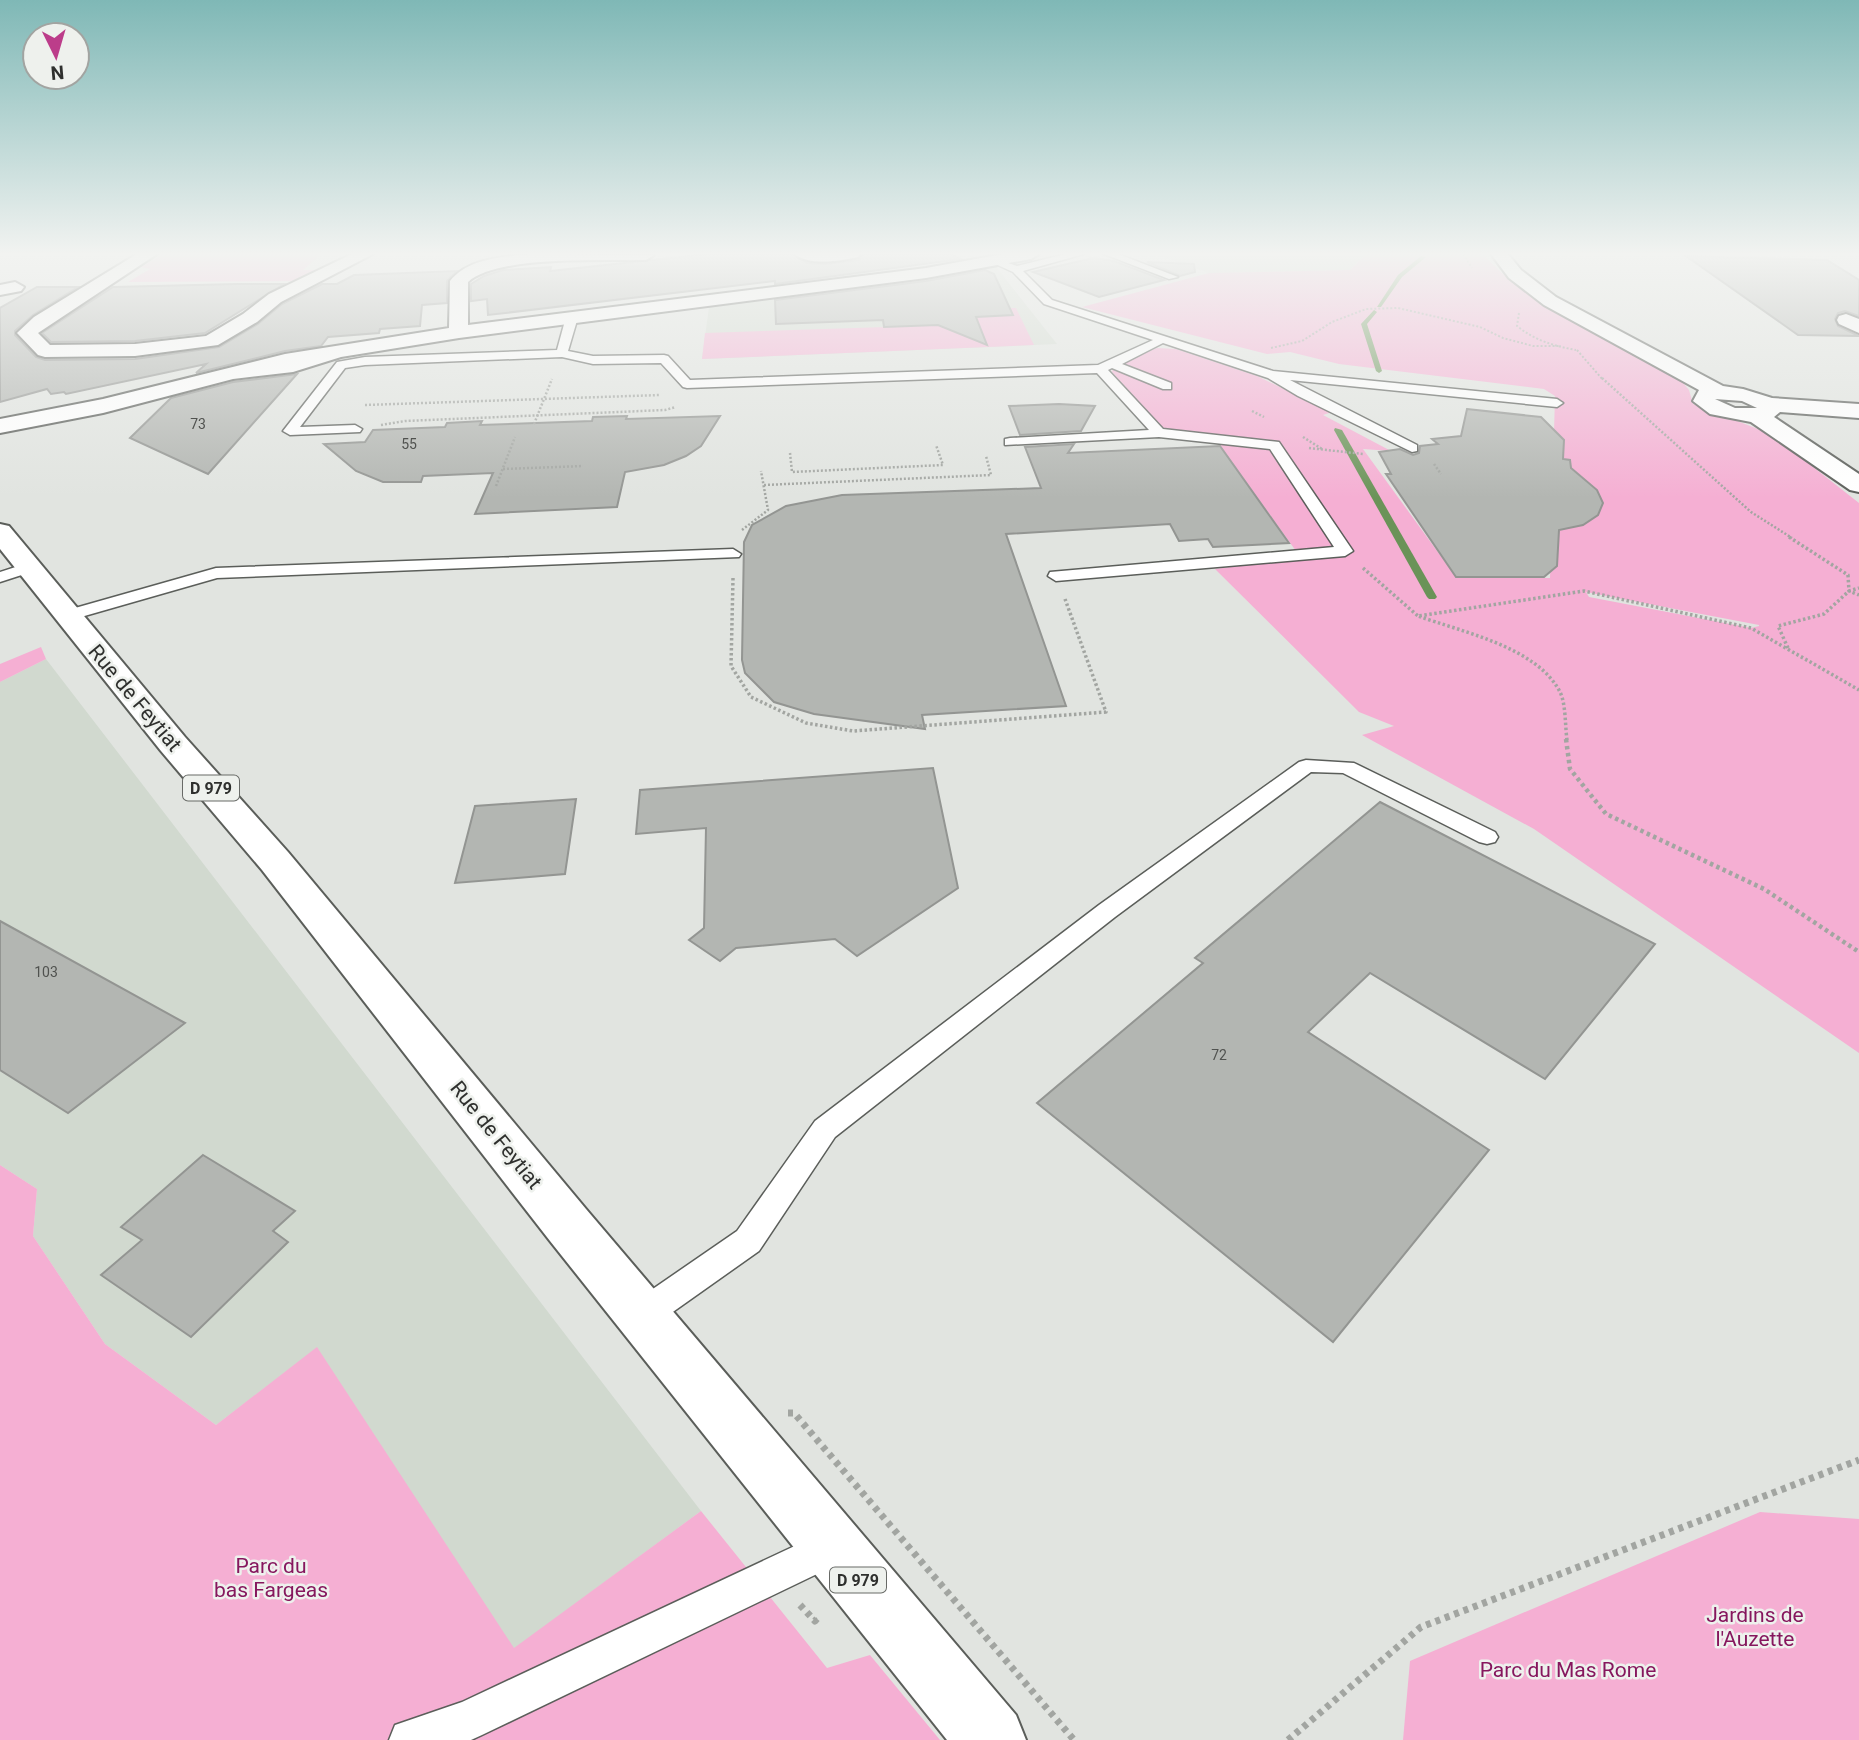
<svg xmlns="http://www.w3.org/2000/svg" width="1859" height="1740" font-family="Roboto,sans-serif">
<rect width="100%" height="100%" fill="#e1e4e0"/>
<!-- built -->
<g fill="#d1d9cf">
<path d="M 1154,254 L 1366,254 L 1350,270 L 1209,273 Z"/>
<path d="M 996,267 L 1057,344 L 702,359 L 709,307 L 964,274 Z"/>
<path d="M 46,659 L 701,1511 L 514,1649 L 317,1348 L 216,1425 L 105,1344 L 33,1236 L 37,1189 L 0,1165 L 0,682 Z"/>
</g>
<!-- green -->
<g fill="#f5afd3" fill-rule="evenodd">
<path d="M 163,254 L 321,254 L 303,270 L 320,270 L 295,281 L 128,282 L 150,269 L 141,267 Z"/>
<path d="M 1366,254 L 1483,254 C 1529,307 1617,344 1679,378 L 1689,390 L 1693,404 L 1771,434 L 1859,503 L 1859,1053 L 1534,829 L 1362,735 L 1394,726 L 1359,712 L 1215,569 L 1301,558 L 1213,436 L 1163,430 L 1112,372 L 1113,367 L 1157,348 L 1176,349 L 1257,376 L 1332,412 L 1323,415 L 1391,451 L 1363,449 L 1456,577 L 1550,578 L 1555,396 L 1544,389 L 1339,364 L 1290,352 L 1267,354 L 1082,307 L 1209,273 L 1350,270 ZM 1586,592 L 1759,625 L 1759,626 L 1751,628 L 1589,597 Z"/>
<path d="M 1009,308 L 1016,308 L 1034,345 L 702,359 L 705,333 L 948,325 L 981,332 L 976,317 L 1012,315 Z"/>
<path d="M 41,647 L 46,659 L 0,682 L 0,664 Z"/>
<path d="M 0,1165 L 37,1189 L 33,1236 L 105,1344 L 216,1425 L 317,1347 L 514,1648 L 701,1511 L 827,1668 L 870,1655 L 940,1740 L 0,1740 Z"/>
<path d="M 1760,1512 L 1859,1519 L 1859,1740 L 1403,1740 L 1410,1661 Z"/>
</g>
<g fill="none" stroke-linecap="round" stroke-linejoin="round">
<!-- stream -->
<g fill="#6a9358" fill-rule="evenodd">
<path d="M 1421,256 L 1426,257 L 1402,277 L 1381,307 L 1377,307 L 1398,275 Z"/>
<path d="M 1374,310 L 1377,312 L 1367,324 L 1382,371 L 1379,373 L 1376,371 L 1361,324 Z"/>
<path d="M 1335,428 L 1342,430 L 1437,597 L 1435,599 L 1429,599 L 1427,597 L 1334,430 Z"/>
</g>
</g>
<!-- building -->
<g fill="#b3b6b2" stroke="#939592" stroke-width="2">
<path d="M 707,254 L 792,254 L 807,263 L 825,264 L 859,260 L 863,254 L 950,254 L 961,259 L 775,284 L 775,281 L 488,315 L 487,299 L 471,301 L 471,284 L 484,276 L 503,270 L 551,267 L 550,271 Z"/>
<path d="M 1686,256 L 1827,260 L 1859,280 L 1859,316 L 1845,311 L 1838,313 L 1835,319 L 1838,326 L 1859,336 L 1798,335 Z"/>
<path d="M 1093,258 L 1114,261 L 1164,280 L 1099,297 L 1033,272 Z"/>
<path d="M 1147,262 L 1194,264 L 1195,272 L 1180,276 Z"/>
<path d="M 985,270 L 994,274 L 1013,315 L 976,317 L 987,345 L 938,325 L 884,327 L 883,320 L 776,324 L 775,300 L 926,281 Z"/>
<path d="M 457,271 L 447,281 L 447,303 L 422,305 L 420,326 L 380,329 L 379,333 L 328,337 L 321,346 L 285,351 L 196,373 L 206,364 L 66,394 L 64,392 L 51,394 L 47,389 L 0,402 L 0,308 L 37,287 L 78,287 L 33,315 L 15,331 L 15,335 L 36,357 L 45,360 L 135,359 L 219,347 L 258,324 L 282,304 L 322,284 L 337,284 L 354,275 Z"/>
<path d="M 237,284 L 284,284 L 205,333 L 135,341 L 51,342 L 42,333 L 113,287 Z"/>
<path d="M 297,374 L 208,474 L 130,438 L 171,398 L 233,382 Z"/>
<path d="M 1059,404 L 1095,406 L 1081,431 L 1020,435 L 1009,406 Z"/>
<path d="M 1467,409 L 1541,417 L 1564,440 L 1563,459 L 1570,460 L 1571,468 L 1597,490 L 1603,503 L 1598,515 L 1583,525 L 1559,530 L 1557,566 L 1544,577 L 1456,577 L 1386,474 L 1391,474 L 1379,452 L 1400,449 L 1413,455 L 1419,453 L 1420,446 L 1438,444 L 1432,439 L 1461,436 Z"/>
<path d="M 627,416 L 626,419 L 720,416 L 701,446 L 686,456 L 664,465 L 625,472 L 617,507 L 475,514 L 493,473 L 423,476 L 421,482 L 383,482 L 356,471 L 324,444 L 365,442 L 373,430 L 445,427 L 447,423 L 482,421 L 480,425 L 592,421 L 593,417 Z"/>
<path d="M 1074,444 L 1068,453 L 1220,446 L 1289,543 L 1213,547 L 1208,539 L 1179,541 L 1170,524 L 1006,534 L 1066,706 L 922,715 L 925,729 L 814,714 L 774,702 L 745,673 L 742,660 L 744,542 L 752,525 L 786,506 L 842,495 L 1041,488 L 1025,447 Z"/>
<path d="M 933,768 L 958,888 L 857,956 L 835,939 L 736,948 L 720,961 L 689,940 L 704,928 L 706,828 L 636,834 L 640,790 Z"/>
<path d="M 576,799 L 565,874 L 455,883 L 475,806 Z"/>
<path d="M 1380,802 L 1655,944 L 1545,1079 L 1370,973 L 1308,1032 L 1489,1150 L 1333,1342 L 1037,1103 L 1203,963 L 1195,958 Z"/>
<path d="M 0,921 L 185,1023 L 68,1113 L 0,1070 Z"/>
<path d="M 203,1155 L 295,1211 L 273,1231 L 288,1242 L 191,1337 L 101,1275 L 142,1240 L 121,1227 Z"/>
</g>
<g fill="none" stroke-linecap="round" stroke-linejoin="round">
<defs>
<g id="service">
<path d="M 1066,254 L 1084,254 L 1023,271 L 1052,300 L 1273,371 L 1557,399 L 1563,403 L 1557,407 L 1290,380 L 1417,445 L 1417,451 L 1412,452 L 1298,396 L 1268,378 L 1163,343 L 1122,364 L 1171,383 L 1171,389 L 1163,389 L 1112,368 L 1108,370 L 1163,429 L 1279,442 L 1353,551 L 1345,556 L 1056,581 L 1048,576 L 1050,572 L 1334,547 L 1270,449 L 1159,437 L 1005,445 L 1005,439 L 1010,438 L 1149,430 L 1097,373 L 687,388 L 683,387 L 661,363 L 593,364 L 562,357 L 365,365 L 345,368 L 300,427 L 355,425 L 362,429 L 360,432 L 290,435 L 283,431 L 337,362 L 365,357 L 557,350 L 566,317 L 572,314 L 578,317 L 568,351 L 593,356 L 664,355 L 668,356 L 690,380 L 1098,365 L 1153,340 L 1044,304 L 1013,272 L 991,262 L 996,259 L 1017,266 Z"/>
<path d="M 1104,254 L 1118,254 L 1178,277 L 1169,279 Z"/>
<path d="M 733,549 L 741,554 L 739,557 L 217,578 L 67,621 L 58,616 L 61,612 L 216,568 Z"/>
<path d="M 28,563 L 34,565 L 36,568 L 34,571 L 0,582 L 0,572 Z"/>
<path d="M 1306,760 L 1354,763 L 1495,832 L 1498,837 L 1495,842 L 1487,844 L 1479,842 L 1343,773 L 1311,772 L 1115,917 L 835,1137 L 759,1251 L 653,1326 L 642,1331 L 631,1326 L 626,1315 L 631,1304 L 737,1231 L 815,1121 L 1099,905 L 1299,762 Z"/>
<path d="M 831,1529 L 844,1535 L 850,1548 L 844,1561 L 482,1735 L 471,1740 L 389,1740 L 395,1725 L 462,1702 Z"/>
</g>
<g id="minor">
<path d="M 137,254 L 157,254 L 38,333 L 50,345 L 135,344 L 206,336 L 243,314 L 269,294 L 352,254 L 373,254 L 281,302 L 257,322 L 218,345 L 135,356 L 45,357 L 38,355 L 17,333 L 34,317 Z"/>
<path d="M 530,254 L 654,255 L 646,260 C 604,261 498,255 468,282 L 468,325 L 926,268 L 1003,254 L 1039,254 L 1031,259 L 926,278 L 459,338 L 341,357 L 293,372 L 233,379 L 103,413 L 0,433 L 0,419 L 103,399 L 285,354 L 449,328 L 450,281 C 469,258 503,257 530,254 Z"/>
<path d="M 795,254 L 860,254 L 858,257 C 842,261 807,266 795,254 Z"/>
<path d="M 1491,254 L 1508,254 L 1521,270 L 1556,297 L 1723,386 L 1743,389 L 1772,398 L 1859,404 L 1859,418 L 1780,412 L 1774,417 L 1859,474 L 1859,492 L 1850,490 L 1751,422 L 1710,414 L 1693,401 L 1699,390 L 1544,305 L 1509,278 ZM 1715,399 L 1742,401 L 1757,408 L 1735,408 Z"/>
<path d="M 15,282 L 24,287 L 21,291 L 0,295 L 0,285 Z"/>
<path d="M 1846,314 L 1859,319 L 1859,333 L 1839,324 L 1837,320 L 1839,316 Z"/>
</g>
<path id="primary" d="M 0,524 L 9,526 L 185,737 L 288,852 L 586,1209 L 1016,1715 L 1026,1740 L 947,1740 L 550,1241 L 262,870 L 161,751 L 0,549 Z"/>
</defs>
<!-- service casing -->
<use href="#service" stroke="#5b5e5a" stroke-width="3"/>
<!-- minor casing -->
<use href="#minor" stroke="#5b5e5a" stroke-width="4"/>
<!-- primary casing -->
<use href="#primary" stroke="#5b5e5a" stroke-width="4"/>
<!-- path-far4 -->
<g stroke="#a2a5a1" stroke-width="2" stroke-dasharray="2 2" stroke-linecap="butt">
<path d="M 1463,254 L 1472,268"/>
<path d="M 1519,313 L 1517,326 C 1534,340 1554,346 1576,350"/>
<path d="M 1271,348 L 1302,341 L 1332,322 L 1366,309 L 1398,308 L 1480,327 L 1503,338 L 1533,346 L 1561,346"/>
<path d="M 1577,350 L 1603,380"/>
</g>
<!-- path-far3 -->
<g stroke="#a2a5a1" stroke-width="2.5" stroke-dasharray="2 2" stroke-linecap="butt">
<path d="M 1602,378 L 1751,512 L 1792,538"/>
<path d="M 365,405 L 660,395"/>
<path d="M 1252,411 L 1264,417"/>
<path d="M 534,424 L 552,379"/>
<path d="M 381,425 L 405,421 L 665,410 L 676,407"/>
<path d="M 1303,437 L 1322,449"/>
<path d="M 1309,448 L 1363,454"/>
<path d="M 790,453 L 792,472 L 943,465 L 936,445"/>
<path d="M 1434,464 L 1441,474"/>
<path d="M 503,469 L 583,466"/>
<path d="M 764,485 L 991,475 L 986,456"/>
<path d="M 496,486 L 515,437"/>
<path d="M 742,530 L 768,510 L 761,471"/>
</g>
<!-- path-far2 -->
<g stroke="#a2a5a1" stroke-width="3.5" stroke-dasharray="2.5 2.5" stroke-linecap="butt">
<path d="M 1789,537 L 1848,575 L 1849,591 L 1859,595"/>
<path d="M 1363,568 L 1418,616"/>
<path d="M 733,578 L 731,666 L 751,697 L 806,723 L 853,731 L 1106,712 L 1065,599"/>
<path d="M 1788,648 L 1778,626 L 1824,614 L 1849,591 L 1859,588"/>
<path d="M 1567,740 C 1565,726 1566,704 1560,692 C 1537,647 1462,632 1418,616 L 1584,591 L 1751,628 L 1859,690"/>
</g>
<!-- path-far1 -->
<path stroke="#a2a5a1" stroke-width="4.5" stroke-dasharray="3.5 3.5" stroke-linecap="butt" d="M 1566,739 L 1570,769 L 1606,814 L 1764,889 L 1859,952"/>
<!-- path -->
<g stroke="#a2a5a1" stroke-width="7" stroke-dasharray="5 5" stroke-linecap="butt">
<path d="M 788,1413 L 794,1413 L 1074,1740"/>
<path d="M 800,1605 L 815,1621 L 820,1615"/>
<path d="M 1288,1740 L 1421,1627 L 1859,1460"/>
</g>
<!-- service -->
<use href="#service" fill="#fff" fill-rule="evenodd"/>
<!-- minor -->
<use href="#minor" fill="#fff" fill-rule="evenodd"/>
<!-- primary -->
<use href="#primary" fill="#fff" fill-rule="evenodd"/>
</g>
<!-- sky -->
<linearGradient id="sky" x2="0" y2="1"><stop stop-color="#7fb8b6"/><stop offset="0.51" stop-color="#f2f3f1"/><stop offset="1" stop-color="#f2f3f1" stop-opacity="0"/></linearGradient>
<rect width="1859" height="498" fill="url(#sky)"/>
<g text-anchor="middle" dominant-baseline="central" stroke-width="5" stroke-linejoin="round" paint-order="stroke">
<!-- number labels -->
<g font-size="14" fill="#50524f">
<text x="198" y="424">73</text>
<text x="409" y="444">55</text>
<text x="46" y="972">103</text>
<text x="1219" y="1055">72</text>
</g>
<!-- shield labels -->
<g fill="#eef1ed" stroke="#686a67" stroke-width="2">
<rect x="183" y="775.5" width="56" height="25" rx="5"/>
<rect x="830" y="1567.5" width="56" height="25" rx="5"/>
</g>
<g font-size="16" font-weight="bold" fill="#2f302e">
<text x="211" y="788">D 979</text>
<text x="858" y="1580">D 979</text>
</g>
<!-- near-street labels -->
<g font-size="21" fill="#2f302e" stroke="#eef1ed">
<text transform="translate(135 698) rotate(50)">Rue de Feytiat</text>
<text transform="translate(496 1135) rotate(51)">Rue de Feytiat</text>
</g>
<!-- near-park labels -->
<g font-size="21" fill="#86175e" stroke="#eef1ed">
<text x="271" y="1566">Parc du<tspan x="271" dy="24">bas Fargeas</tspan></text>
<text x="1755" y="1615">Jardins de<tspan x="1755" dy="24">l'Auzette</tspan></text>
<text x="1568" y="1670">Parc du Mas Rome</text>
</g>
</g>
<!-- north arrow -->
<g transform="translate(56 56) rotate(175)"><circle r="33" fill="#eef1ed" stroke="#a2a4a1" stroke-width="2"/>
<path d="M0-5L12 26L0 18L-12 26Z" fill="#bc3d8a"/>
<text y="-10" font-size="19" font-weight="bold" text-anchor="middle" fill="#2f302e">N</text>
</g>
</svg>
